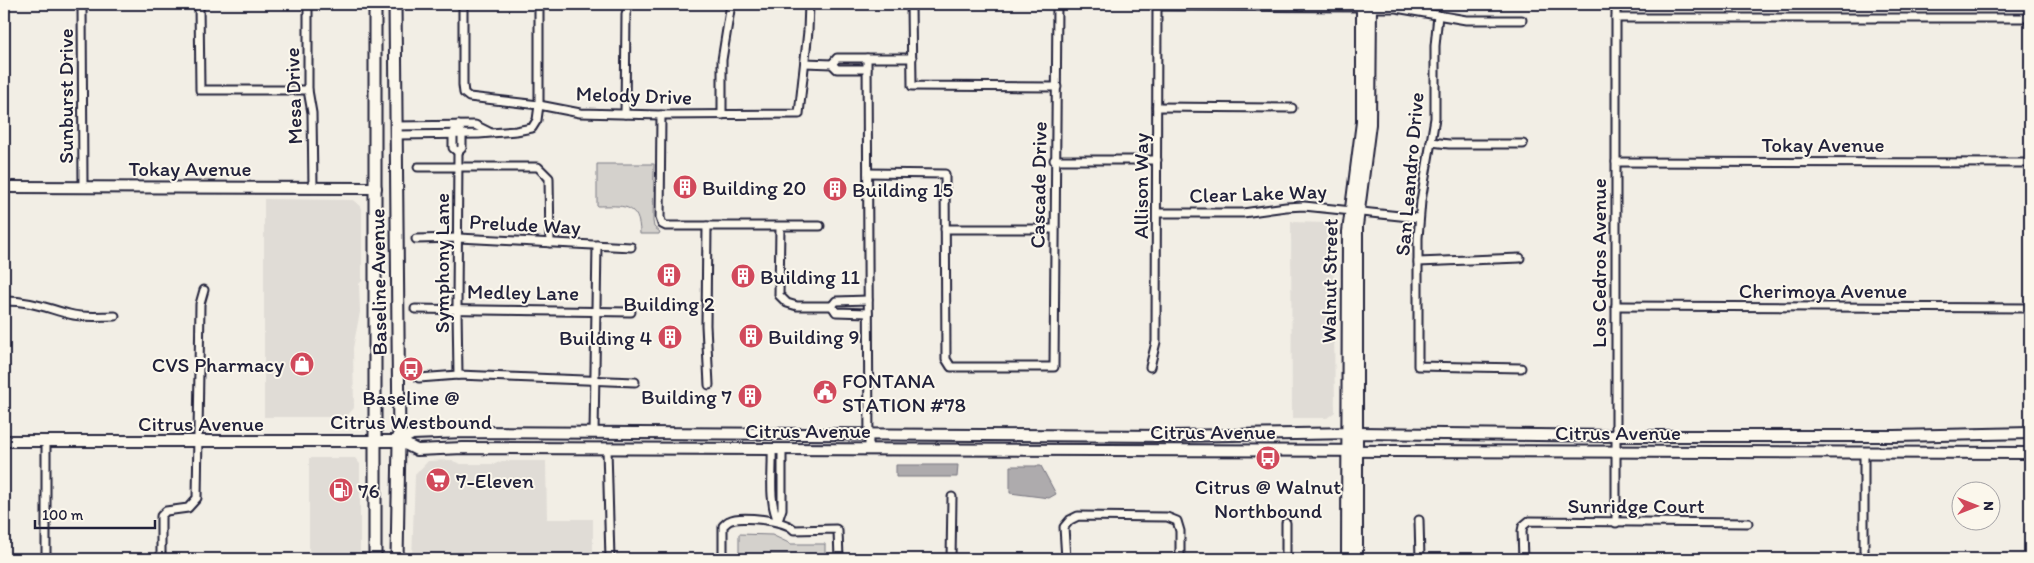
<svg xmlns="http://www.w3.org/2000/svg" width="2034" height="563" font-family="Itim,sans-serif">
<rect width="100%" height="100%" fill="#f2eee5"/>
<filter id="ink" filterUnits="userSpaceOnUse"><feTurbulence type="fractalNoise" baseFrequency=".02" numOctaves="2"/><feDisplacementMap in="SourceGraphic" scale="10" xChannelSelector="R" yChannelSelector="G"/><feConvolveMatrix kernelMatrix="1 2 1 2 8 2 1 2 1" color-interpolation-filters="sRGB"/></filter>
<g filter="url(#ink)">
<!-- built -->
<g fill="#e0dcd6">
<path d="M 264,199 L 353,200 L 362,208 L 362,281 L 359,284 L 360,312 L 353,348 L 354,408 L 346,417 L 264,417 Z"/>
<path d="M 1291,222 L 1328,223 L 1333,230 L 1335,412 L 1327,418 L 1292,418 Z"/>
<path d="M 309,458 L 355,458 L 360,464 L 360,559 L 309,559 Z"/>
<path d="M 450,460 L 461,464 L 495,464 L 502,461 L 546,461 L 547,519 L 593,519 L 593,559 L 412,559 L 415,475 L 428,461 Z"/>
</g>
<!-- green -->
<g fill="#d4d1cc" stroke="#7b7a84">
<path d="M 597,164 L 654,164 L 653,221 L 654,227 L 660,232 L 659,234 L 640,234 C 640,202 622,206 597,206 Z"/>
<path d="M 739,534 L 772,535 L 791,544 L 825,544 L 825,555 L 739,555 Z"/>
</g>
<!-- water -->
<g fill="#aeabad" stroke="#76747f">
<path d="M 896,465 L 958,465 L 957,477 L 896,477 Z"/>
<path d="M 1010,466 L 1041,466 L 1056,494 L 1049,498 L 1010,493 Z"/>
</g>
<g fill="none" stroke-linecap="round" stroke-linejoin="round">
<defs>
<g id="street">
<path d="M 82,4 L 83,187"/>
<path d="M 199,4 L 200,90 L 308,90"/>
<path d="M 308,4 L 308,90 L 312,113 L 313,187"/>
<path d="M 463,4 L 463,85 L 464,93 L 469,97 L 539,105 L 580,113 L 661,115 L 799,114 L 808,31 L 809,4"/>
<path d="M 911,4 L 912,86 L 1057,87"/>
<path d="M 1157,6 L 1362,7"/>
<path d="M 1371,8 L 1396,8 L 1466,20 L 1522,20"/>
<path d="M 1438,15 L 1435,46 L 1435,118 L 1421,201 L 1418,238 L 1418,366 L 1521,368"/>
<path d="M 1616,18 L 2030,18"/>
<path d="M 867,58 L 869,449"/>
<path d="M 805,63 L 832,64 L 837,69 L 867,69"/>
<path d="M 832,64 L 837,58 L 912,58"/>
<path d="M 1157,107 L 1292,108"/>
<path d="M 625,114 L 626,14 L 629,4"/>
<path d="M 661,115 L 660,218 L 662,224 L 666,226 L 820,226"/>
<path d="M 722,115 L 722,60 L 731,4"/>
<path d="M 458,125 L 462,134 L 462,148 L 458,152 L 457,308 L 458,375"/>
<path d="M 395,126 L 475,125 L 489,132"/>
<path d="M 455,130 L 453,135 L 453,148 L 458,152"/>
<path d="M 395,135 L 479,134 L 516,131 L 532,128 L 537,120 L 539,105 L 539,4"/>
<path d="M 1431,142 L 1449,144 L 1523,144"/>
<path d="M 1054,160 L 1157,160"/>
<path d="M 1616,162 L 2030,163"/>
<path d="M 418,167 L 538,167 L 549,178 L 550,243"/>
<path d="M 868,173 L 945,174 L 946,359 L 951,367 L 1054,367 L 1057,4"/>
<path d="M 1157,213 L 1243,213 L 1286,207 L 1304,206 L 1419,218"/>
<path d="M 707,226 L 706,325 L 709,385"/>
<path d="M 780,227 L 779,295 L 787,303 L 797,306 L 832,306"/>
<path d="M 945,229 L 1054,229"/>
<path d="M 416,239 L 459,238 L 631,247"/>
<path d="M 1418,262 L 1520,258"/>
<path d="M 4,301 C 31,301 43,307 69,314 C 83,318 100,316 115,316"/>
<path d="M 832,306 L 836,301 L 868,300"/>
<path d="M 832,306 L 836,312 L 868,313"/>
<path d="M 1616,306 L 2030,308"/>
<path d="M 415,309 L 631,312"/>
<path d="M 1150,367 L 1156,342 L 1157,4"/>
<path d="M 419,378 L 458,375 L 635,382"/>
<path d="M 594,433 L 597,245"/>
<path d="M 46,441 L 46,559"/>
<path d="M 607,449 L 610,559"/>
<path d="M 772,449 C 773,473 768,499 778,521"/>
<path d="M 1419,520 L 1420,559"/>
<path d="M 778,521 L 782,509 L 782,449"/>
<path d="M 1286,523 L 1286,559"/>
<path d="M 1616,523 L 1616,4"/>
<path d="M 161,559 L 161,516 L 166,511 L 188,508 L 197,498 L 200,304 L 204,290"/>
<path d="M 723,559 L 723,526 C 724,525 727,522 729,521 C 740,515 786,520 794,530 L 836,529 L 838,531 L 839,559"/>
<path d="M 951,559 L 952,497"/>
<path d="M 1066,559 L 1064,527 L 1070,520 L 1078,516 L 1167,517 L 1177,521 L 1180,531 L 1180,559"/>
<path d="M 1523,559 L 1522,531 L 1523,526 L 1529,521 L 1748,523"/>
<path d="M 1864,559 L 1864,452"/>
</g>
<g id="secondary">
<path d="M 4,187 L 376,188"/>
<path d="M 4,441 L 399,441 L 417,450 L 463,448 L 2030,453"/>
<path d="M 399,441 L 412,434 L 464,432 L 1170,436 L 1357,433 L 1616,436 L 1895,436 L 2030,433"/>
<path d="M 1347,559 L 1348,232 L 1362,122 L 1362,4"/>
<path d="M 1357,559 L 1357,226 L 1370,124 L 1371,4"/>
</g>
<g id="primary">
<path d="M 395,4 L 399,441 L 397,559"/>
<path d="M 375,559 L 375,4"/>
</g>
</defs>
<!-- street casing -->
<use href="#street" stroke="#22223b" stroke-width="11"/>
<!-- secondary casing -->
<use href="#secondary" stroke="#22223b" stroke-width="14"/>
<!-- primary casing -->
<use href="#primary" stroke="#22223b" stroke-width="15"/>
<!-- street -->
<use href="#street" stroke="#fbf7ec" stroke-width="7"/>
<!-- secondary -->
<use href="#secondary" stroke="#fbf7ec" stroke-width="10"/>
<!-- primary -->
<use href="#primary" stroke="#fbf7ec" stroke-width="11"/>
</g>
</g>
<!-- icons -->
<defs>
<symbol id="building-disc" viewBox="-11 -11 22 22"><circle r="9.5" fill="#d1495b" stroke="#fbf7ec"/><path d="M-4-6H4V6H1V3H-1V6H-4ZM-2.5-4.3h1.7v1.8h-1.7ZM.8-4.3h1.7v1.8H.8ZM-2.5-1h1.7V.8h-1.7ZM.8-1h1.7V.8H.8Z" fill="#fff"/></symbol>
<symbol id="shop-disc" viewBox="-11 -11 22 22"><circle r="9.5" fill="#d1495b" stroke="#fbf7ec"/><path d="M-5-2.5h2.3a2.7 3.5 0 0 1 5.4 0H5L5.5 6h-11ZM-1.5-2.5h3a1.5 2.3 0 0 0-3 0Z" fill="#fff"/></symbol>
<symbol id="bus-disc" viewBox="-11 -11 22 22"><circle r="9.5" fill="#d1495b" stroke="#fbf7ec"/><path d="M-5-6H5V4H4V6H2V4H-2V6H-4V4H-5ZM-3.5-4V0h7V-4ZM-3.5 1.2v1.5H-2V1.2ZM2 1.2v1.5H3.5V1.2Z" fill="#fff"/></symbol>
<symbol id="civic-disc" viewBox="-11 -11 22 22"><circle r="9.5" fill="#d1495b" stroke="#fbf7ec"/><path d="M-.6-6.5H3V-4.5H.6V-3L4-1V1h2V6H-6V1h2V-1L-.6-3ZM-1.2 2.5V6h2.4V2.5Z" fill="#fff"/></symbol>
<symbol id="supermarket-disc" viewBox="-11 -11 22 22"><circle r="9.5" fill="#d1495b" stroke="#fbf7ec"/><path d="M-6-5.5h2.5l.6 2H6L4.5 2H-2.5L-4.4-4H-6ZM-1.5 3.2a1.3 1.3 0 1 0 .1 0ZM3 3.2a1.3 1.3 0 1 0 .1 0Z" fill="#fff"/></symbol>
<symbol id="fuel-disc" viewBox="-11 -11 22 22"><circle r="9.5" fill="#d1495b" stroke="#fbf7ec"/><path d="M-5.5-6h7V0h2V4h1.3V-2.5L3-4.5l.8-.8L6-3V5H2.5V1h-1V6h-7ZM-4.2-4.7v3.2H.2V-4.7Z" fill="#fff"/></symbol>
</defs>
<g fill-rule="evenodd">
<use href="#building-disc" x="671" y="173" width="28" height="28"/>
<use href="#building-disc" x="821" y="175" width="28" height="28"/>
<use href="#building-disc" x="655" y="261" width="28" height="28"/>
<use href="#building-disc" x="729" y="262" width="28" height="28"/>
<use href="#building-disc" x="737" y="322" width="28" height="28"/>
<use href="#building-disc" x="656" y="323" width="28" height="28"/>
<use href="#shop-disc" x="288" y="350" width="28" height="28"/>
<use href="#bus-disc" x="397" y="355" width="28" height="28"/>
<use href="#civic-disc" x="811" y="378" width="28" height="28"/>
<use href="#building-disc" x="736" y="382" width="28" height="28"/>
<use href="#bus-disc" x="1254" y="444" width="28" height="28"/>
<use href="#supermarket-disc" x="424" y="466" width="28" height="28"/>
<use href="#fuel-disc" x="327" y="476" width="28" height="28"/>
</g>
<g text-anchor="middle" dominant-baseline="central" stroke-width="4" stroke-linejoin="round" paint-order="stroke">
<!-- street labels -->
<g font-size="21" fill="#22223b" stroke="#fbf7ec">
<text transform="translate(634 95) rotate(2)">Melody Drive</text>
<text transform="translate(65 96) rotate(-90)">Sunburst Drive</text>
<text transform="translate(293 96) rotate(-92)">Mesa Drive</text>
<text x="1823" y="144">Tokay Avenue</text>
<text x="190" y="168">Tokay Avenue</text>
<text transform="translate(1409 174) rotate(-85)">San Leandro Drive</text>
<text transform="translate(1038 185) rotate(-89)">Cascade Drive</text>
<text transform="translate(1140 186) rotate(-90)">Allison Way</text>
<text transform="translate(1258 193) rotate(-2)">Clear Lake Way</text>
<text transform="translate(525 224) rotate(3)">Prelude Way</text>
<text transform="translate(441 263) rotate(-90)">Symphony Lane</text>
<text transform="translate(1598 263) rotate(-90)">Los Cedros Avenue</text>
<text transform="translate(1329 281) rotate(-89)">Walnut Street</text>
<text transform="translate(378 282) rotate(-91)">Baseline Avenue</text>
<text x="1823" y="290">Cherimoya Avenue</text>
<text transform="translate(523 292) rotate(1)">Medley Lane</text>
<text x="201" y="423">Citrus Avenue</text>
<text x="808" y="430">Citrus Avenue</text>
<text x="1213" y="431">Citrus Avenue</text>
<text x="1618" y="432">Citrus Avenue</text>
<text x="1636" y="505">Sunridge Court</text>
</g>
<!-- poi labels -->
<g font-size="21" fill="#22223b" stroke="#fbf7ec" text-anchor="start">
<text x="702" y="187">Building 20</text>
<text x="852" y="189">Building 15</text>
<text x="760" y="276">Building 11</text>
<text x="669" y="303" text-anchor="middle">Building 2</text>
<text x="768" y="336">Building 9</text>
<text x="652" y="337" text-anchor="end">Building 4</text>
<text x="284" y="364" text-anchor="end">CVS Pharmacy</text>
<text x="842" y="380">FONTANA<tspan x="842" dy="24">STATION #78</tspan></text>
<text x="732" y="396" text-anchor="end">Building 7</text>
<text x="411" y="397" text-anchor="middle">Baseline @<tspan x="411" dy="24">Citrus Westbound</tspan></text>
<text x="456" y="480">7-Eleven</text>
<text x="1268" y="486" text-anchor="middle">Citrus @ Walnut<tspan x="1268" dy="24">Northbound</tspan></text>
<text x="358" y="490">76</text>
</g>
</g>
<!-- margin -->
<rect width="2034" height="563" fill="none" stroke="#fbf7ec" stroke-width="20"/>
<rect x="10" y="10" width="2014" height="543" fill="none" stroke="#22223b" stroke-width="2" filter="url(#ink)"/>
<!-- north arrow -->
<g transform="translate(1976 506) rotate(90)"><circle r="24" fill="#fbf7ec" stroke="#a4a2a5"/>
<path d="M0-4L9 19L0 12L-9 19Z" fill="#d1495b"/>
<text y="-8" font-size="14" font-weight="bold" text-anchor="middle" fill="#22223b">N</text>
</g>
<!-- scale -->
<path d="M35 520v8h120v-8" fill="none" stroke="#22223b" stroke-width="2.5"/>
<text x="42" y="520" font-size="15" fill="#22223b" stroke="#fbf7ec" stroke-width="4" paint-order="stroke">100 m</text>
</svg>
